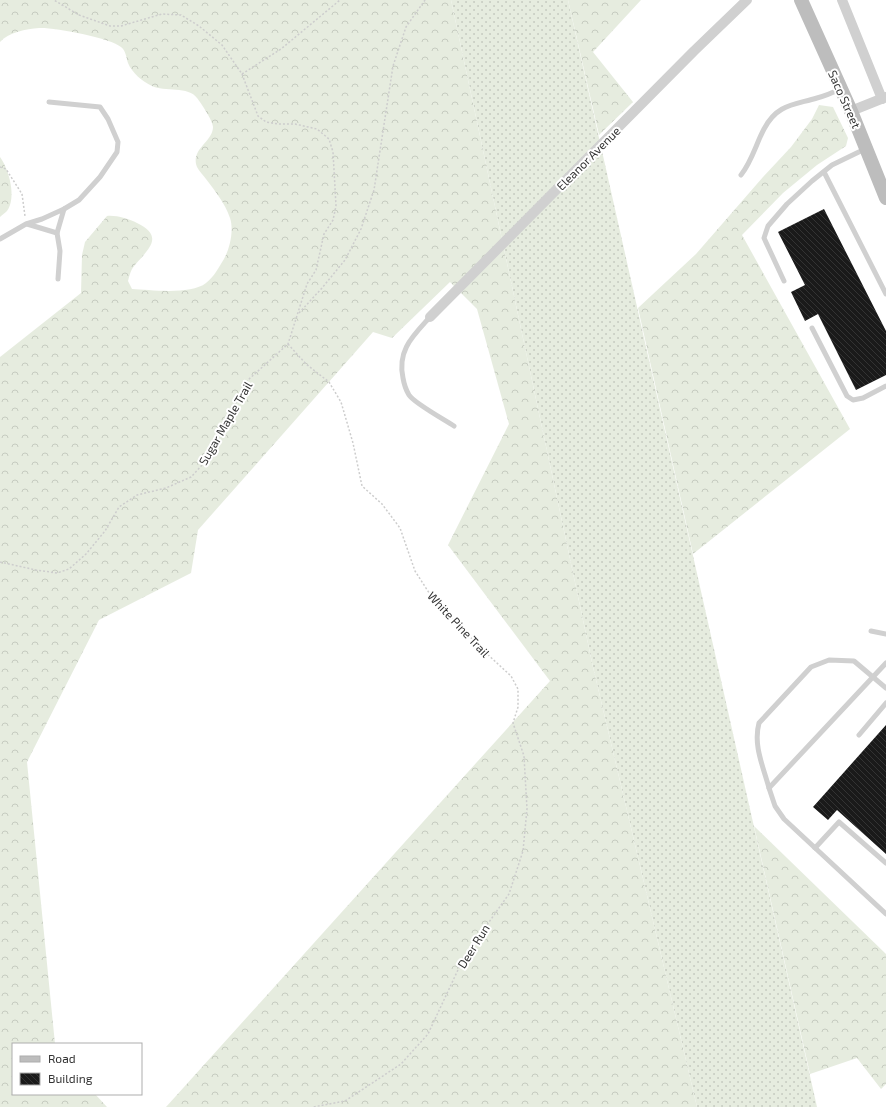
<svg xmlns="http://www.w3.org/2000/svg" width="886" height="1107" font-family="'Exo 2',sans-serif">
<defs>
<pattern id="grass-dots" width="8" height="8" patternUnits="userSpaceOnUse"><rect width="8" height="8" fill="#e6ecdf"/><path d="M2 2h.1M6 6h.1" fill="none" stroke="#c6cbc0" stroke-width="1.8" stroke-linecap="round"/></pattern>
<pattern id="forest-crowns" width="20" height="18" patternUnits="userSpaceOnUse"><rect width="20" height="18" fill="#e6ecdf"/><path d="M2 6a3 3 0 1 1 6 0M12 15a3 3 0 1 1 6 0" fill="none" stroke="#c6cbc0"/></pattern>
<pattern id="building-back-hatch" width="6" height="6" patternUnits="userSpaceOnUse"><rect width="6" height="6" fill="#1a1a1a"/><path d="M-1 5l2 2M0 0l6 6M5-1l2 2" fill="none" stroke="#333"/></pattern>
</defs>
<rect width="100%" height="100%" fill="#fff"/>
<!-- grass -->
<path fill="url(#grass-dots)" d="M 451,0 L 568,0 L 817,1107 L 697,1107 L 593,667 Z"/>
<!-- forest -->
<g fill="url(#forest-crowns)">
<path d="M 0,0 L 451,0 L 593,667 L 697,1107 L 166,1107 L 550,681 L 448,545 L 509,424 L 477,309 L 450,282 L 392,338 L 373,332 L 198,530 L 191,573 L 99,620 L 27,762 L 55,1044 L 13,1044 L 13,1094 L 95,1094 L 107,1107 L 0,1107 L 0,357 L 81,293 L 82,255 L 85,242 L 107,216 C 116,215 129,219 137,223 C 168,238 144,252 132,269 C 130,273 129,277 128,281 L 132,289 C 151,290 191,295 206,283 C 214,277 219,267 224,259 C 230,248 234,230 230,218 C 225,203 215,191 206,179 C 203,175 199,171 197,167 C 190,149 213,142 213,127 C 213,121 201,103 197,98 C 189,86 164,92 152,86 C 142,81 132,73 128,63 C 126,57 126,51 121,47 C 111,38 53,27 39,28 C 26,29 9,32 0,42 Z"/>
<path d="M 568,0 L 641,0 L 593,52 L 633,102 L 599,135 Z"/>
<path d="M 819,105 L 833,107 L 848,138 L 846,146 L 817,165 L 783,193 L 742,235 L 850,429 L 693,554 L 638,308 L 696,254 L 763,177 L 791,147 L 812,119 Z"/>
<path d="M 0,157 C 9,169 17,198 7,211 C 5,213 2,215 0,217 Z"/>
<path d="M 754,826 L 886,954 L 886,1084 L 881,1089 L 857,1058 L 810,1074 Z"/>
</g>
<!-- building -->
<g fill="url(#building-back-hatch)">
<path d="M 824,209 L 886,331 L 886,375 L 856,390 L 818,314 L 805,321 L 791,292 L 805,285 L 778,232 Z"/>
<path d="M 886,725 L 886,854 L 837,810 L 828,820 L 813,807 Z"/>
</g>
<g fill="none" stroke-linecap="round" stroke-linejoin="round">
<!-- path -->
<g stroke="#cdcdcd" stroke-width="1.5" stroke-dasharray="2 2" stroke-linecap="butt">
<path d="M 242,74 L 281,49 L 340,0"/>
<path d="M 0,167 L 6,169 L 22,194 L 25,216"/>
<path d="M 299,313 L 322,288 L 345,260 L 361,229 L 374,190 L 393,66 L 406,27 L 425,0"/>
<path d="M 288,344 L 306,364 L 329,382 L 341,402 L 353,443 L 362,486 L 382,504 L 400,528 L 415,571 L 433,599 L 485,652 L 511,676 L 518,689 L 518,707 L 513,723 L 524,756 L 527,809 L 523,851 L 509,894 L 464,957 L 428,1034 L 401,1064 L 345,1101 L 313,1107"/>
<path d="M 0,562 L 36,570 L 57,573 L 69,569 L 86,554 L 105,531 L 119,507 L 137,495 L 166,488 L 191,477 L 204,463 L 248,380 L 288,344 L 307,284 L 316,270 L 324,234 L 333,220 L 336,206 L 333,152 L 329,139 L 317,129 L 295,124 L 278,124 L 266,122 L 258,116 L 242,74 L 222,45 L 199,26 L 181,15 L 162,14 L 121,26 L 110,26 L 79,15 L 54,0"/>
</g>
<!-- service -->
<g stroke="#d0d0d0" stroke-width="5">
<path d="M 824,172 L 886,294"/>
<path d="M 741,175 C 752,161 756,144 764,129 C 777,104 794,105 817,98 C 825,96 832,93 840,89"/>
<path d="M 27,224 L 57,233"/>
<path d="M 0,239 L 26,224 L 42,219 L 64,209 L 79,200 L 100,177 L 117,152 L 118,142 L 108,119 L 100,107 L 49,102"/>
<path d="M 58,279 L 60,251 L 57,233 L 64,209"/>
<path d="M 784,281 L 764,238 L 768,226 L 787,204 L 812,181 L 832,165 L 865,149"/>
<path d="M 430,317 C 413,336 397,350 403,378 C 404,384 406,390 409,395 C 414,403 445,420 454,426"/>
<path d="M 812,328 L 847,396 L 853,400 L 863,398 L 886,386"/>
<path d="M 871,631 L 886,634"/>
<path d="M 886,663 L 769,788 L 775,806 L 784,819 L 886,914"/>
<path d="M 859,735 L 886,703"/>
<path d="M 769,788 C 763,766 753,745 759,723 L 811,667 L 829,660 L 854,661 L 886,688"/>
<path d="M 815,848 L 839,822 L 886,863"/>
</g>
<!-- minor -->
<g stroke="#d0d0d0" stroke-width="10">
<path d="M 842,0 L 882,99"/>
<path d="M 851,111 L 886,97"/>
<path d="M 430,317 L 694,51 L 747,0"/>
</g>
<!-- secondary -->
<path stroke="#bdbdbd" stroke-width="14" d="M 801,0 L 851,111 L 886,198"/>
</g>
<g text-anchor="middle" dominant-baseline="central" stroke-width="4" stroke-linejoin="round" paint-order="stroke">
<!-- street labels -->
<g font-size="12" fill="#333" stroke="#fff">
<text transform="translate(845 99) rotate(66)">Saco Street</text>
<text transform="translate(588 158) rotate(-45)">Eleanor Avenue</text>
<text transform="translate(225 423) rotate(-60)">Sugar Maple Trail</text>
<text transform="translate(459 624) rotate(47)">White Pine Trail</text>
<text transform="translate(473 946) rotate(-58)">Deer Run</text>
</g>
</g>
<!-- legend -->
<rect x="12" y="1043" width="130" height="52" fill="#ffffff" stroke="#adadad"/>
<rect x="20" y="1056" width="20" height="6" fill="#bdbdbd" stroke="#adadad"/>
<text x="48" y="1063" font-size="12" fill="#333333">Road</text>
<rect x="20" y="1073" width="20" height="12" fill="url(#building-back-hatch)" stroke="#adadad"/>
<text x="48" y="1083" font-size="12" fill="#333333">Building</text>
</svg>
